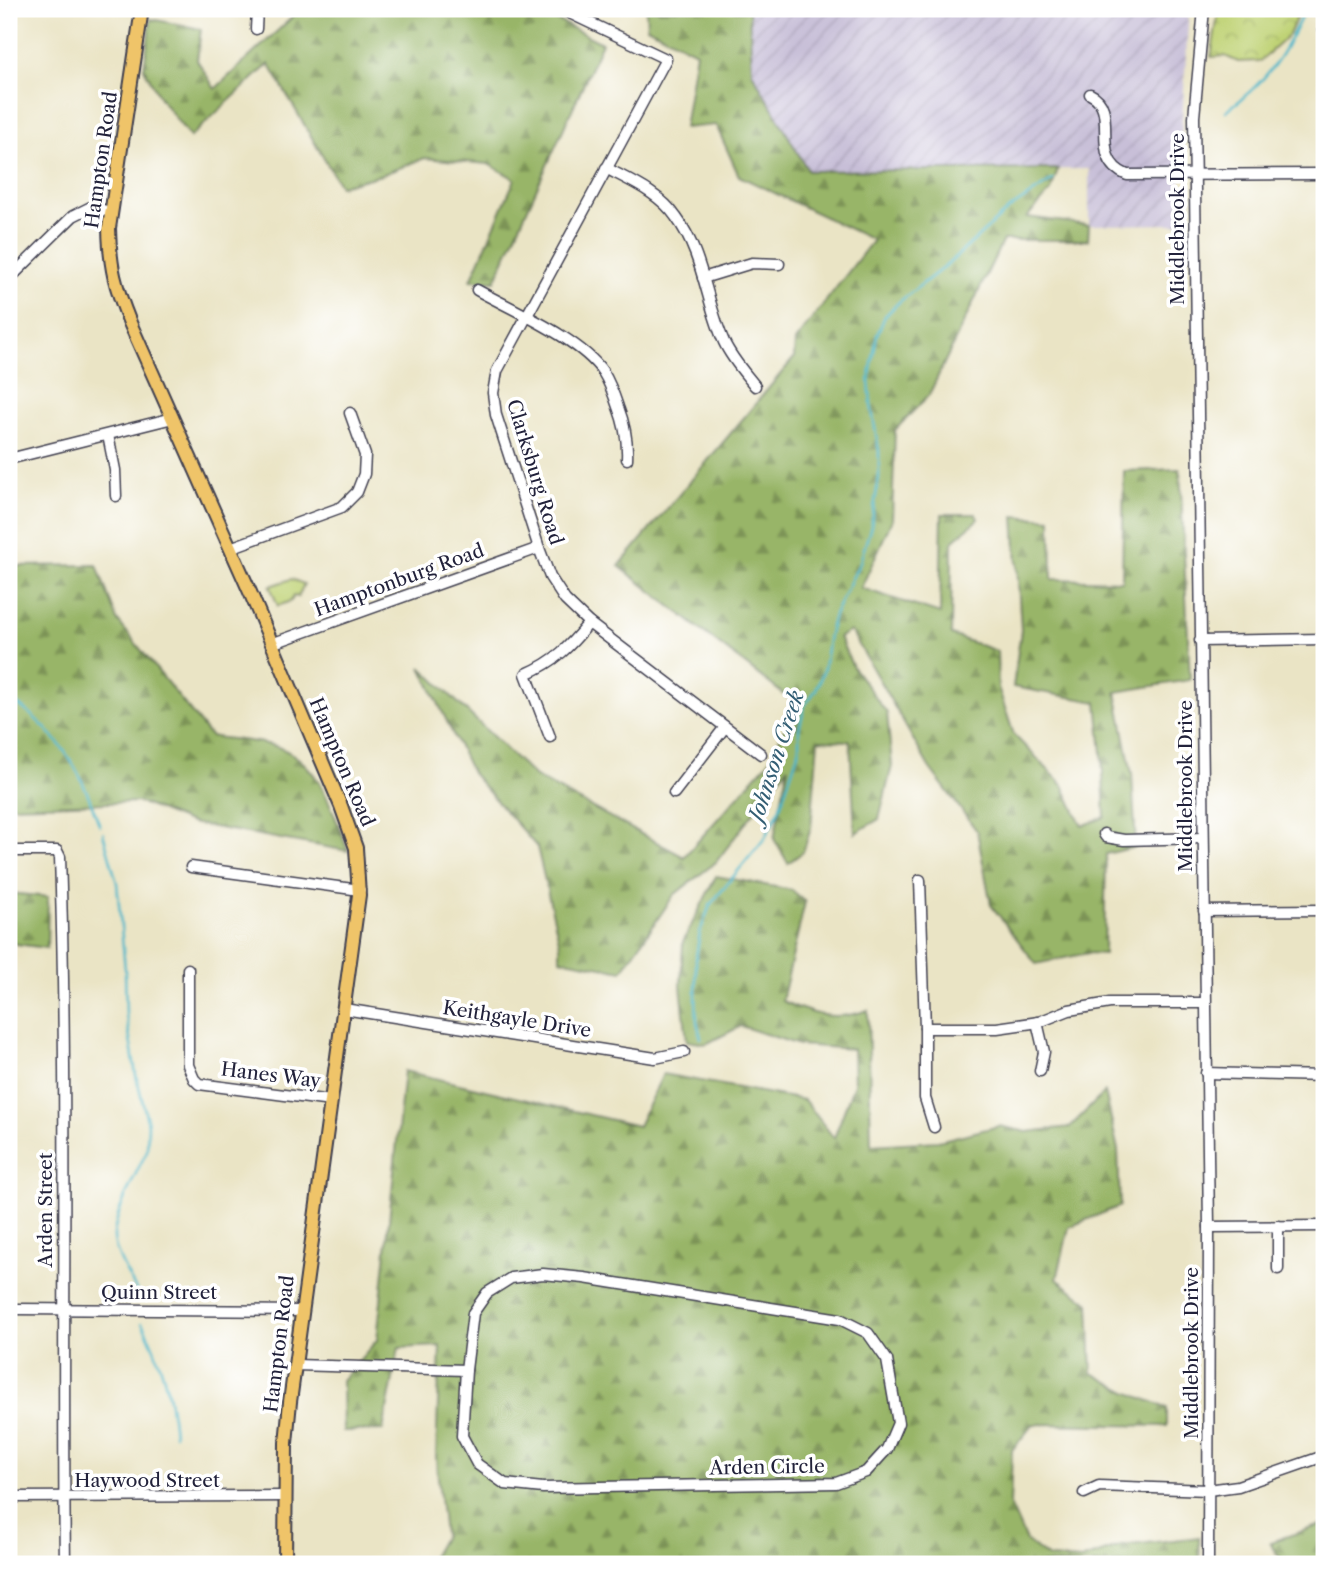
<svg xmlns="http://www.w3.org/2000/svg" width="1333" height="1573" font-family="'Libre Caslon Text',serif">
<defs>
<pattern id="industrial-furrows" width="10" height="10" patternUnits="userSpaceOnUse" patternTransform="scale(1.75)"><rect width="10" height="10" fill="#c8bfd8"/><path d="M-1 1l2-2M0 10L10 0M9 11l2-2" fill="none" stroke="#aca4ba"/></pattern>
<pattern id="forest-firs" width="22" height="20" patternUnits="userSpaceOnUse" patternTransform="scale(1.75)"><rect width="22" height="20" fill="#98b567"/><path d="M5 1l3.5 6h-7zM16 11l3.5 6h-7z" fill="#7c9356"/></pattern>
<pattern id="park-crowns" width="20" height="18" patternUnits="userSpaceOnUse" patternTransform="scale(1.75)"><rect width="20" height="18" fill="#c0d376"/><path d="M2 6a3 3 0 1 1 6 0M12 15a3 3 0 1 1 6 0" fill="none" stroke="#a5b567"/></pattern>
</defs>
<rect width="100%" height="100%" fill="#fff"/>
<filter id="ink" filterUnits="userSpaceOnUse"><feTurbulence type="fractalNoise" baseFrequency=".0143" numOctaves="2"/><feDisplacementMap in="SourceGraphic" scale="14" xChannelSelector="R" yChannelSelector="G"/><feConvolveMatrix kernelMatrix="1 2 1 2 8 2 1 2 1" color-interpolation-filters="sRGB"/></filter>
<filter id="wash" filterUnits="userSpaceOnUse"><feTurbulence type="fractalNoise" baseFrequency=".00686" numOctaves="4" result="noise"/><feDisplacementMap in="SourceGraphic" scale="28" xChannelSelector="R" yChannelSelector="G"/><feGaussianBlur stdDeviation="1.57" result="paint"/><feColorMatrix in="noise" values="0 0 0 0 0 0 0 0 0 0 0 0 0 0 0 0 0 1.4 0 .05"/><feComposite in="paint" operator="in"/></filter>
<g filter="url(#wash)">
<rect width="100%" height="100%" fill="#eae4c5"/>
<!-- industrial -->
<path fill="url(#industrial-furrows)" d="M 749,9 L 1189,9 L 1181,137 L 1180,224 L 1089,225 L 1089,169 L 808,171 L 752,72 Z"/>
<!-- forest -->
<g fill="url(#forest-firs)" stroke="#5d6c51" stroke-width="2">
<path d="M 301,9 L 535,9 L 602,43 L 495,281 L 471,280 L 515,179 L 488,164 L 425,158 L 381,175 L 340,186 L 269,64 L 190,137 L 160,98 L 144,68 L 151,19 L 201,29 L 197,60 L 215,89 Z"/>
<path d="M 646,9 L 749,9 L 752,72 L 808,171 L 1058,169 L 1051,191 L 1027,217 L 1089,225 L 1088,240 L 1003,240 L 929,395 L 895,430 L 892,520 L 861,588 L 940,614 L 942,514 L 976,514 L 978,519 L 952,542 L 951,635 L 997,651 L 998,687 L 1014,735 L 1063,785 L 1082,826 L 1105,817 L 1102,753 L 1097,702 L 1013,687 L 1021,630 L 1014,516 L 1051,519 L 1052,579 L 1122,581 L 1124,471 L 1180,469 L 1190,680 L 1116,692 L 1132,774 L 1136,847 L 1106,854 L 1104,954 L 1088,953 L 1036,964 L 991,905 L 977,831 L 929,767 L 851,631 L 839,637 L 853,667 L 887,713 L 892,766 L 879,819 L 855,833 L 850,741 L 818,740 L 811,828 L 803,852 L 788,863 L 774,839 L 788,767 L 716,862 L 674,895 L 622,971 L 560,959 L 560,945 L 537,847 L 471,772 L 421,667 L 535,777 L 684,857 L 769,761 L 796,704 L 619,566 L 794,358 L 795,341 L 873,240 L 739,176 L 716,125 L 684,128 L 696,52 L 647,27 Z"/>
<path d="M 97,565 L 117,620 L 210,736 C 231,740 255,740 275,746 C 321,761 332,810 348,851 L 191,823 L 139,802 L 9,806 L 9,566 Z"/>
<path d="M 716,876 L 792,890 L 805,902 L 782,1001 C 814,1015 834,1022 868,1010 L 871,1145 L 938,1141 L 999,1126 L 1027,1132 L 1070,1127 L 1105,1092 L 1118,1150 L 1120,1206 L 1069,1227 L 1057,1279 L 1089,1303 L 1092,1373 L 1127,1392 L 1167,1408 L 1167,1426 L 1033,1424 L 1012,1450 L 1010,1505 L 1026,1541 L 1049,1558 L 1081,1560 L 1121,1546 L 1199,1537 L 1200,1564 L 428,1564 L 444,1536 L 436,1458 L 440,1346 L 399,1348 L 383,1430 L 343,1431 L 342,1380 L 377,1340 L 404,1071 L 638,1126 L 663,1074 L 804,1100 L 834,1138 L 854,1084 L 853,1049 L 799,1045 L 741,1026 L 706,1044 L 687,1041 L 681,986 L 683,942 Z"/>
<path d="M 9,893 L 48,897 L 47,948 L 9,943 Z"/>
<path d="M 1324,1524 L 1324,1564 C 1298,1564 1282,1570 1270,1542 Z"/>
</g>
<!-- park -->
<path fill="url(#park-crowns)" stroke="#717a58" stroke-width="2" d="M 1219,9 L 1300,9 L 1289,35 L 1260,61 L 1238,62 L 1225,56 L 1211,57 Z"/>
<!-- pitch -->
<path fill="#c0d376" stroke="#717a58" stroke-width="2" d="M 291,579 L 304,584 L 298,597 L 294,596 L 291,601 L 278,606 L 270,586 Z"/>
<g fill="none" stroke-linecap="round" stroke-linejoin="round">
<!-- stream -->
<g stroke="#4db7ca" stroke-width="2.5">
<path d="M 1226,111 C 1268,81 1284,55 1305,9"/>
<path d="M 9,698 C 43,721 70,751 86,790 C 91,801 95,814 100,826"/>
<path d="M 103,833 L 117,883 L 125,969 L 126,1015 L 136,1075 L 148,1124 L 147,1151 C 137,1171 113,1217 114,1238 C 116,1258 132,1281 141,1299"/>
<path d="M 701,1038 L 697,1022 L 696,998 L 696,957 L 700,932 L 710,905 L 765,838 L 779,810 L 799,750 L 799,729 L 805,705 L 816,690 L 824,669 L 829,634 L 834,615 L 860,562 L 871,526 L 879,477 L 879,451 L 871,405 L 869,381 L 877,335 L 885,316 L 899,302 L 948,264 L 1008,210 L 1054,179"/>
<path d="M 142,1323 C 161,1359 170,1393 174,1434"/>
</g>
</g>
</g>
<g filter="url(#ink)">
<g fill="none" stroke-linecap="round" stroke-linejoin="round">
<defs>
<g id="minor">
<path d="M 561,9 L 666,59 L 497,371 L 493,393 L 496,415 L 539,548 L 550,577 L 565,600 L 589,623 L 761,754"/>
<path d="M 1204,9 L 1194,117 L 1209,1227 L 1208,1564"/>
<path d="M 256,29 L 257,9"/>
<path d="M 1324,29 L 1324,30"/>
<path d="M 1090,94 C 1122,109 1086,158 1127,175 L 1324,174"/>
<path d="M 606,168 C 630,181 660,193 676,217 C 703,253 706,302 724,342 C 732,359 744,372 755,386"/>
<path d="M 14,274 L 73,216 L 91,207 L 111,212"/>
<path d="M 703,278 L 752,263 L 779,264"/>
<path d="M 477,290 C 513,310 581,339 603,372 C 610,383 614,395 618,407 C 625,425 628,440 627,459"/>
<path d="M 108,435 L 115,470 L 116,496"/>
<path d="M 9,459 L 173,418"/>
<path d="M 230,548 L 342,507 L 357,492 L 364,474 L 365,455 L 350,413"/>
<path d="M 1200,641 L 1324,639"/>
<path d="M 271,644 L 539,548"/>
<path d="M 550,737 L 526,674 C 556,661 569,647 589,623"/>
<path d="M 674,793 L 725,727"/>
<path d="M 1104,834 L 1106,837 L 1124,840 L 1203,838"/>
<path d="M 9,851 L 57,851 L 60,857 C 68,1092 62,1328 65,1564"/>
<path d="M 191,867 L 360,890"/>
<path d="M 920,880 L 925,1028 L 997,1028 L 1039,1022 L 1069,1010 L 1110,1003 L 1205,1003"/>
<path d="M 1204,911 L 1324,910"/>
<path d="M 188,969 L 188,1065 L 194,1079 L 199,1084 L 331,1101"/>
<path d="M 344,1009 L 655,1058 L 684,1052"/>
<path d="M 1037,1022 L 1044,1052 L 1040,1071"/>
<path d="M 925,1028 L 925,1098 L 934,1127"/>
<path d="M 1206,1073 L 1324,1076"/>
<path d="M 1278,1226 L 1278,1269"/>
<path d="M 1209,1227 L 1324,1226"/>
<path d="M 543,1274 L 584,1278 L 840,1319 L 868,1333 L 887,1360 L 898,1423 L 887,1449 L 866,1472 L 836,1483 L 543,1488 L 505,1484 L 477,1464 L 462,1436 L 466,1370 L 473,1313 L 487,1293 L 511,1278 Z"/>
<path d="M 15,1309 L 302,1311"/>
<path d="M 295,1365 L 466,1370"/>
<path d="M 1084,1493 L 1099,1486 L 1208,1490 L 1238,1486 L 1324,1456"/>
<path d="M 9,1497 L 285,1496"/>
</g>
<path id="major" d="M 142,9 L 109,228 C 110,268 115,286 130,323 L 250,592 L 341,806 L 356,848 L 359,895 L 290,1402 L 286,1443 L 285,1564"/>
</defs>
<!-- minor casing -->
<use href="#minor" stroke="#403f50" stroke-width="13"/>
<!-- major casing -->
<use href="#major" stroke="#403f50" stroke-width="16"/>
<!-- minor -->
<use href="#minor" stroke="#fff" stroke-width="10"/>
<!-- major -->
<use href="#major" stroke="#efc469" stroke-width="12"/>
</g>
</g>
<g text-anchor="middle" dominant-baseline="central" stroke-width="7" stroke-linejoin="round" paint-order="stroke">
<!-- street labels -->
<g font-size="19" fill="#22223b" stroke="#fff">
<text transform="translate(101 160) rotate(-82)">Hampton Road</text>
<text transform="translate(1177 219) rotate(-90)">Middlebrook Drive</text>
<text transform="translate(535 472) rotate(73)">Clarksburg Road</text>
<text transform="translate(399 580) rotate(-20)">Hamptonburg Road</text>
<text transform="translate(342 762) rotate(67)">Hampton Road</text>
<text transform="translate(1185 786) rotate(-90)">Middlebrook Drive</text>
<text transform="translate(517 1019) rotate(9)">Keithgayle Drive</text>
<text transform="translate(271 1075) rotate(7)">Hanes Way</text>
<text transform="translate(45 1210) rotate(-90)">Arden Street</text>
<text x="159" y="1292">Quinn Street</text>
<text transform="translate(279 1344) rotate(-83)">Hampton Road</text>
<text transform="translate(1191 1353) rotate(-90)">Middlebrook Drive</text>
<text transform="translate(767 1467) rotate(-1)">Arden Circle</text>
<text x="147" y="1480">Haywood Street</text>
</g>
<!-- water labels -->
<g font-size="21" font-style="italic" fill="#335e74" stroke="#fff">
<text transform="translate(776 756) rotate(-72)">Johnson Creek</text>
</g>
</g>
<!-- margin -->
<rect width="1333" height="1573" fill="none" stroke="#fff" stroke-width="35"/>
</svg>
